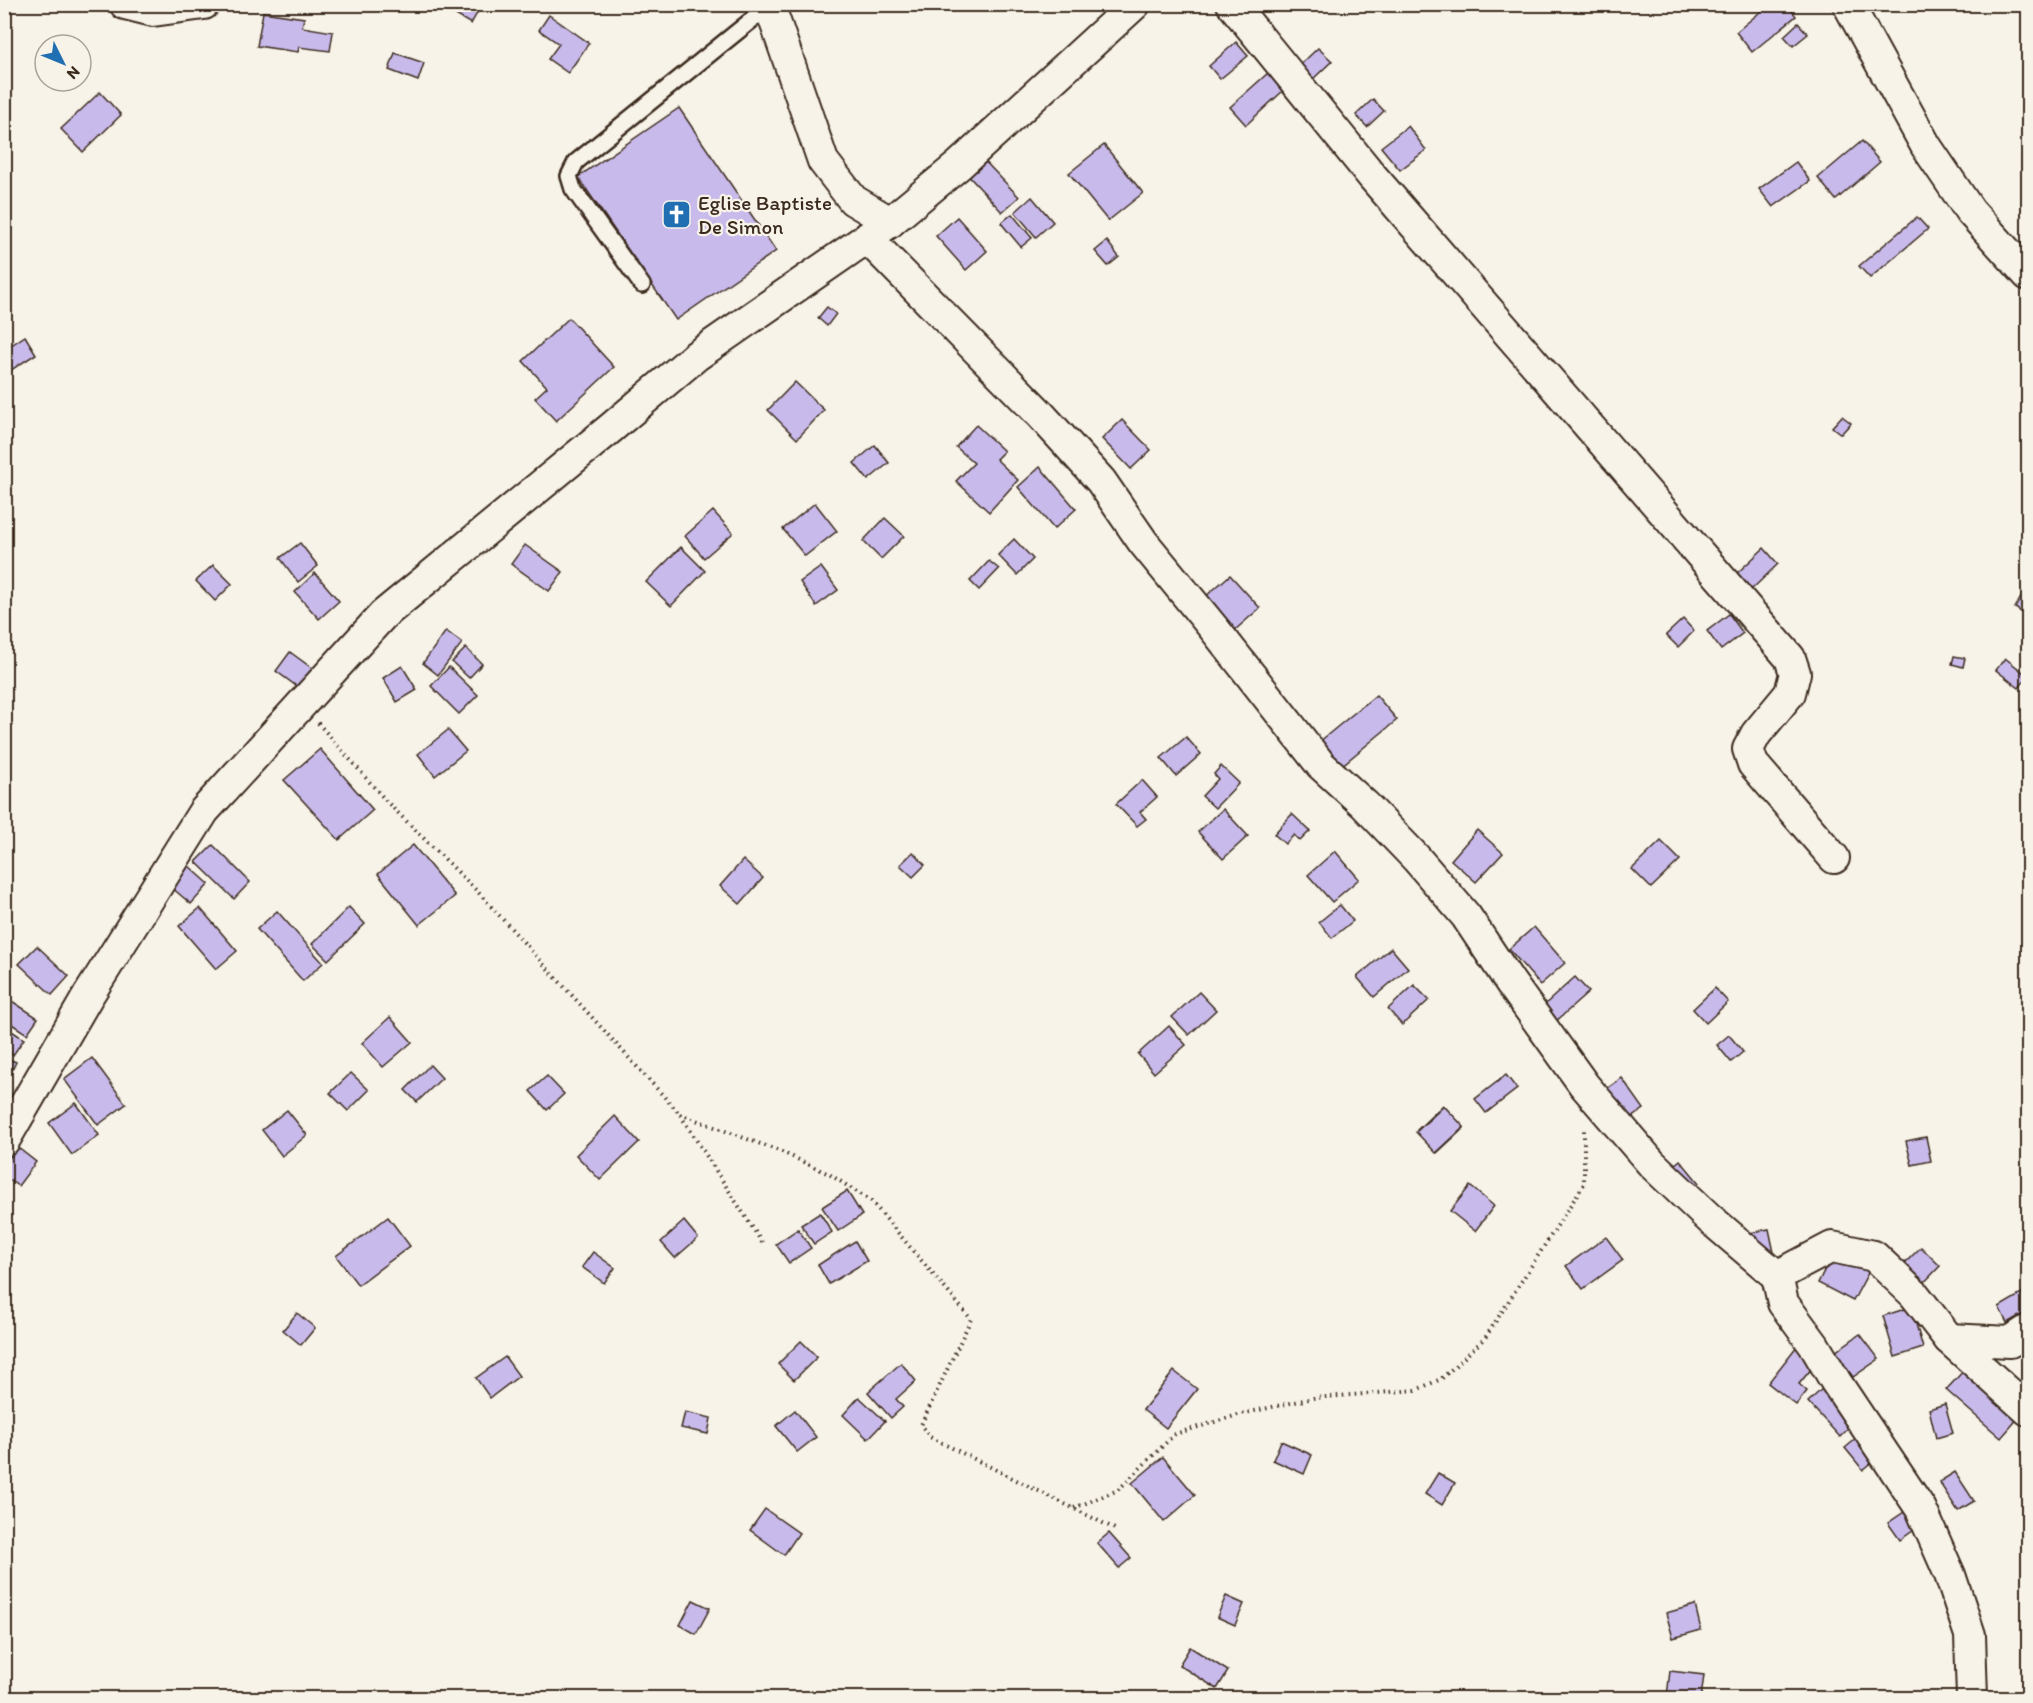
<svg xmlns="http://www.w3.org/2000/svg" width="2033" height="1703" font-family="Itim,sans-serif">
<rect width="100%" height="100%" fill="#f7f3e8"/>
<filter id="ink" filterUnits="userSpaceOnUse"><feTurbulence type="fractalNoise" baseFrequency=".0167" numOctaves="2"/><feDisplacementMap in="SourceGraphic" scale="12" xChannelSelector="R" yChannelSelector="G"/><feConvolveMatrix kernelMatrix="1 2 1 2 8 2 1 2 1" color-interpolation-filters="sRGB"/></filter>
<g filter="url(#ink)">
<!-- building -->
<g fill="#c9baec" stroke="#3b2a1e" stroke-width="1.5">
<path d="M 437,4 L 482,4 L 471,24 Z"/>
<path d="M 1770,4 L 1787,4 L 1796,16 L 1752,52 L 1736,32 Z"/>
<path d="M 263,12 L 304,18 L 302,27 L 333,32 L 330,51 L 299,47 L 298,52 L 257,46 Z"/>
<path d="M 549,15 L 589,43 L 568,73 L 548,59 L 559,44 L 539,30 Z"/>
<path d="M 1798,23 L 1808,34 L 1793,46 L 1784,36 Z"/>
<path d="M 1236,42 L 1248,56 L 1220,79 L 1209,66 Z"/>
<path d="M 1318,48 L 1332,61 L 1312,80 L 1299,66 Z"/>
<path d="M 395,53 L 424,63 L 418,81 L 389,70 Z"/>
<path d="M 1268,73 L 1284,90 L 1246,125 L 1230,107 Z"/>
<path d="M 100,92 L 121,115 L 83,152 L 61,129 Z"/>
<path d="M 1373,99 L 1384,111 L 1367,127 L 1356,115 Z"/>
<path d="M 679,108 L 776,251 L 676,320 L 578,177 Z"/>
<path d="M 1408,126 L 1426,150 L 1400,170 L 1381,147 Z"/>
<path d="M 1862,141 L 1880,162 L 1836,200 L 1818,178 Z"/>
<path d="M 1104,145 L 1143,193 L 1108,221 L 1069,173 Z"/>
<path d="M 978,154 L 1019,197 L 1002,212 L 962,169 Z"/>
<path d="M 1796,162 L 1810,181 L 1773,207 L 1759,189 Z"/>
<path d="M 1032,197 L 1053,222 L 1036,237 L 1015,212 Z"/>
<path d="M 1012,214 L 1032,238 L 1021,247 L 1001,223 Z"/>
<path d="M 957,217 L 987,251 L 966,270 L 936,236 Z"/>
<path d="M 1917,217 L 1928,229 L 1870,278 L 1859,266 Z"/>
<path d="M 1107,241 L 1119,257 L 1108,266 L 1095,251 Z"/>
<path d="M 827,307 L 836,314 L 827,326 L 818,318 Z"/>
<path d="M 569,318 L 614,367 L 556,421 L 535,398 L 547,387 L 523,361 Z"/>
<path d="M 25,336 L 36,354 L 5,374 L 4,350 Z"/>
<path d="M 795,382 L 824,410 L 797,439 L 768,410 Z"/>
<path d="M 1842,416 L 1851,423 L 1841,434 L 1832,427 Z"/>
<path d="M 1122,420 L 1151,450 L 1131,469 L 1102,439 Z"/>
<path d="M 976,425 L 1004,451 L 996,459 L 1018,480 L 989,512 L 956,481 L 974,463 L 956,447 Z"/>
<path d="M 875,445 L 889,463 L 868,480 L 854,463 Z"/>
<path d="M 1040,467 L 1076,509 L 1054,529 L 1018,487 Z"/>
<path d="M 815,503 L 837,531 L 805,556 L 783,529 Z"/>
<path d="M 713,511 L 733,533 L 704,558 L 685,536 Z"/>
<path d="M 885,518 L 904,536 L 881,559 L 863,541 Z"/>
<path d="M 1014,539 L 1033,559 L 1017,575 L 998,555 Z"/>
<path d="M 300,543 L 318,566 L 298,582 L 280,558 Z"/>
<path d="M 525,545 L 563,572 L 549,591 L 511,564 Z"/>
<path d="M 681,547 L 705,571 L 671,606 L 646,582 Z"/>
<path d="M 1764,548 L 1778,564 L 1750,591 L 1735,575 Z"/>
<path d="M 989,561 L 999,569 L 979,590 L 970,581 Z"/>
<path d="M 213,565 L 232,584 L 215,601 L 196,581 Z"/>
<path d="M 821,567 L 838,590 L 816,606 L 800,582 Z"/>
<path d="M 315,573 L 339,601 L 319,619 L 295,592 Z"/>
<path d="M 1230,575 L 1260,608 L 1235,630 L 1205,597 Z"/>
<path d="M 2024,592 L 2028,594 L 2028,616 L 2015,608 Z"/>
<path d="M 1729,614 L 1743,633 L 1721,650 L 1707,631 Z"/>
<path d="M 1683,619 L 1694,631 L 1678,647 L 1666,635 Z"/>
<path d="M 446,631 L 462,643 L 438,675 L 423,663 Z"/>
<path d="M 466,648 L 482,664 L 469,678 L 452,662 Z"/>
<path d="M 290,652 L 313,669 L 299,688 L 276,671 Z"/>
<path d="M 1954,656 L 1965,658 L 1963,667 L 1952,664 Z"/>
<path d="M 2005,658 L 2028,676 L 2019,688 L 1996,670 Z"/>
<path d="M 402,666 L 417,690 L 397,702 L 383,678 Z"/>
<path d="M 449,667 L 478,695 L 459,714 L 431,686 Z"/>
<path d="M 1376,695 L 1397,720 L 1340,767 L 1319,742 Z"/>
<path d="M 448,730 L 466,751 L 435,776 L 418,754 Z"/>
<path d="M 1186,737 L 1201,754 L 1176,776 L 1161,758 Z"/>
<path d="M 320,749 L 373,810 L 339,840 L 284,780 Z"/>
<path d="M 1221,766 L 1239,783 L 1215,808 L 1202,796 L 1218,779 L 1214,774 Z"/>
<path d="M 1142,780 L 1157,797 L 1140,812 L 1146,819 L 1137,826 L 1116,804 Z"/>
<path d="M 1223,809 L 1248,836 L 1223,859 L 1198,832 Z"/>
<path d="M 1292,814 L 1310,831 L 1300,841 L 1294,835 L 1285,844 L 1274,834 Z"/>
<path d="M 1477,830 L 1503,853 L 1476,882 L 1451,860 Z"/>
<path d="M 1661,841 L 1680,860 L 1651,888 L 1632,869 Z"/>
<path d="M 213,845 L 250,882 L 234,899 L 196,862 Z"/>
<path d="M 413,845 L 455,896 L 419,925 L 378,874 Z"/>
<path d="M 1335,851 L 1359,879 L 1332,902 L 1308,875 Z"/>
<path d="M 913,852 L 925,865 L 913,877 L 900,865 Z"/>
<path d="M 743,860 L 763,878 L 740,904 L 720,886 Z"/>
<path d="M 189,866 L 209,884 L 191,904 L 171,887 Z"/>
<path d="M 1340,905 L 1353,921 L 1332,938 L 1319,922 Z"/>
<path d="M 349,907 L 365,924 L 328,960 L 312,944 Z"/>
<path d="M 200,908 L 237,951 L 216,969 L 179,926 Z"/>
<path d="M 277,911 L 323,963 L 303,981 L 257,929 Z"/>
<path d="M 1534,927 L 1565,963 L 1540,985 L 1509,949 Z"/>
<path d="M 37,946 L 69,976 L 52,995 L 19,964 Z"/>
<path d="M 1391,948 L 1408,968 L 1374,997 L 1357,977 Z"/>
<path d="M 1575,977 L 1589,992 L 1554,1023 L 1541,1008 Z"/>
<path d="M 1414,985 L 1429,1000 L 1402,1025 L 1388,1009 Z"/>
<path d="M 1715,988 L 1728,1002 L 1706,1023 L 1693,1009 Z"/>
<path d="M 1199,992 L 1216,1010 L 1189,1035 L 1172,1017 Z"/>
<path d="M 4,996 L 38,1018 L 27,1034 L 4,1019 Z"/>
<path d="M 390,1017 L 412,1042 L 383,1067 L 362,1043 Z"/>
<path d="M 4,1026 L 24,1039 L 13,1055 L 4,1049 Z"/>
<path d="M 1169,1026 L 1186,1045 L 1154,1073 L 1138,1054 Z"/>
<path d="M 1729,1035 L 1743,1052 L 1731,1062 L 1717,1045 Z"/>
<path d="M 4,1057 L 16,1062 L 6,1083 L 4,1082 Z"/>
<path d="M 92,1058 L 126,1104 L 98,1125 L 64,1079 Z"/>
<path d="M 430,1065 L 442,1078 L 417,1102 L 405,1090 Z"/>
<path d="M 351,1073 L 369,1090 L 348,1111 L 330,1093 Z"/>
<path d="M 1506,1075 L 1517,1089 L 1486,1113 L 1475,1099 Z"/>
<path d="M 547,1076 L 564,1094 L 547,1110 L 530,1091 Z"/>
<path d="M 1622,1078 L 1644,1109 L 1626,1121 L 1605,1090 Z"/>
<path d="M 76,1103 L 99,1135 L 72,1155 L 49,1123 Z"/>
<path d="M 1443,1105 L 1464,1128 L 1437,1153 L 1417,1130 Z"/>
<path d="M 1444,1106 L 1464,1127 L 1436,1153 L 1416,1132 Z"/>
<path d="M 287,1110 L 307,1135 L 282,1156 L 262,1130 Z"/>
<path d="M 615,1116 L 639,1142 L 600,1180 L 576,1155 Z"/>
<path d="M 1926,1137 L 1931,1161 L 1912,1165 L 1906,1141 Z"/>
<path d="M 17,1147 L 36,1162 L 18,1186 L 4,1176 L 4,1165 Z"/>
<path d="M 1680,1160 L 1699,1183 L 1686,1195 L 1666,1172 Z"/>
<path d="M 1470,1186 L 1494,1206 L 1475,1231 L 1450,1211 Z"/>
<path d="M 847,1191 L 862,1215 L 838,1231 L 822,1207 Z"/>
<path d="M 820,1213 L 832,1232 L 814,1244 L 801,1225 Z"/>
<path d="M 388,1217 L 410,1246 L 358,1285 L 336,1256 Z"/>
<path d="M 684,1221 L 698,1238 L 675,1258 L 661,1242 Z"/>
<path d="M 798,1229 L 811,1248 L 789,1263 L 776,1244 Z"/>
<path d="M 1769,1229 L 1776,1262 L 1745,1234 Z"/>
<path d="M 1606,1237 L 1623,1260 L 1583,1289 L 1566,1266 Z"/>
<path d="M 855,1241 L 867,1261 L 829,1284 L 818,1265 Z"/>
<path d="M 1921,1247 L 1940,1266 L 1916,1291 L 1896,1272 Z"/>
<path d="M 593,1252 L 615,1268 L 604,1283 L 582,1267 Z"/>
<path d="M 1833,1253 L 1869,1271 L 1853,1301 L 1818,1283 Z"/>
<path d="M 2028,1290 L 2028,1311 L 2007,1323 L 1999,1307 Z"/>
<path d="M 1911,1307 L 1923,1348 L 1895,1357 L 1883,1316 Z"/>
<path d="M 297,1313 L 315,1328 L 301,1345 L 283,1330 Z"/>
<path d="M 1860,1334 L 1879,1359 L 1853,1377 L 1835,1352 Z"/>
<path d="M 801,1341 L 817,1357 L 794,1380 L 778,1364 Z"/>
<path d="M 1797,1346 L 1817,1362 L 1799,1384 L 1807,1391 L 1796,1405 L 1768,1383 Z"/>
<path d="M 505,1357 L 519,1376 L 490,1398 L 476,1378 Z"/>
<path d="M 901,1363 L 916,1381 L 896,1399 L 903,1407 L 891,1418 L 868,1392 Z"/>
<path d="M 1966,1368 L 2020,1416 L 2001,1438 L 1946,1390 Z"/>
<path d="M 1174,1371 L 1197,1389 L 1166,1428 L 1143,1410 Z"/>
<path d="M 1823,1388 L 1855,1422 L 1840,1437 L 1808,1402 Z"/>
<path d="M 859,1397 L 885,1421 L 868,1439 L 843,1415 Z"/>
<path d="M 1945,1404 L 1953,1433 L 1936,1438 L 1929,1409 Z"/>
<path d="M 795,1410 L 816,1437 L 797,1452 L 776,1426 Z"/>
<path d="M 685,1412 L 711,1418 L 708,1434 L 681,1428 Z"/>
<path d="M 1862,1434 L 1880,1456 L 1863,1470 L 1845,1448 Z"/>
<path d="M 1281,1441 L 1312,1455 L 1304,1474 L 1273,1460 Z"/>
<path d="M 1163,1457 L 1195,1495 L 1164,1522 L 1132,1483 Z"/>
<path d="M 1955,1472 L 1974,1501 L 1958,1511 L 1939,1482 Z"/>
<path d="M 1438,1473 L 1455,1483 L 1442,1505 L 1425,1494 Z"/>
<path d="M 1910,1508 L 1921,1525 L 1900,1540 L 1888,1523 Z"/>
<path d="M 765,1509 L 799,1533 L 784,1555 L 750,1530 Z"/>
<path d="M 1109,1533 L 1131,1558 L 1119,1568 L 1097,1543 Z"/>
<path d="M 1226,1596 L 1244,1604 L 1235,1625 L 1217,1617 Z"/>
<path d="M 693,1600 L 710,1608 L 696,1634 L 680,1625 Z"/>
<path d="M 1695,1605 L 1701,1630 L 1673,1638 L 1666,1613 Z"/>
<path d="M 1190,1647 L 1228,1671 L 1217,1689 L 1179,1665 Z"/>
<path d="M 1670,1671 L 1704,1675 L 1701,1698 L 1667,1696 Z"/>
</g>
<g fill="none" stroke-linecap="round" stroke-linejoin="round">
<defs>
<path id="service" d="M 642,285 L 573,189 L 569,176 L 576,162 L 769,6"/>
<g id="minor">
<path d="M 125,4 L 153,11 L 204,4"/>
<path d="M 769,4 L 823,161 L 853,200 L 890,222"/>
<path d="M 1232,4 L 1372,176 L 1790,658 L 1795,673 L 1790,693 L 1756,734 L 1748,749 L 1753,764 L 1834,858"/>
<path d="M 1848,4 L 1926,146 L 1970,211 L 2028,275"/>
<path d="M 868,239 L 1040,414 L 1101,481 L 1143,542 L 1216,631 L 1321,765 L 1365,805 L 1416,858 L 1466,916 L 1510,982 L 1584,1085 L 1652,1164 L 1709,1218 L 1777,1276 L 1832,1247 L 1874,1256 L 1914,1294 L 1949,1339 L 2028,1410"/>
<path d="M 4,1141 L 88,996 L 204,811 L 383,615 L 611,428 L 696,356 L 890,222 L 959,165 L 1135,4"/>
<path d="M 1777,1276 L 1783,1303 L 1814,1345 L 1836,1382 L 1921,1509 L 1950,1575 L 1970,1635 L 1972,1698"/>
<path d="M 1949,1339 L 2010,1342 L 2028,1330"/>
</g>
</defs>
<!-- service casing -->
<use href="#service" stroke="#3b2a1e" stroke-width="20"/>
<!-- minor casing -->
<use href="#minor" stroke="#3b2a1e" stroke-width="34"/>
<!-- path -->
<g stroke="#3b2a1e" stroke-width="4" stroke-dasharray="1.5 4.5" stroke-linecap="butt">
<path d="M 318,723 L 388,803 L 477,891 L 679,1113 L 763,1244"/>
<path d="M 680,1114 L 782,1152 L 829,1174 L 871,1201 L 971,1319 L 921,1425 L 930,1437 L 1115,1529"/>
<path d="M 1074,1508 L 1118,1490 L 1175,1434 L 1241,1414 L 1313,1398 L 1416,1390 L 1441,1379 L 1485,1338 L 1584,1184 L 1584,1127"/>
</g>
<!-- service -->
<use href="#service" stroke="#f7f3e8" stroke-width="15"/>
<!-- minor -->
<use href="#minor" stroke="#f7f3e8" stroke-width="30"/>
</g>
</g>
<!-- icons -->
<defs>
<symbol id="church-square" viewBox="-11 -11 22 22"><rect x="-9" y="-9" width="18" height="18" rx="4" fill="#1f6fb2" stroke="#f7f3e8"/><path d="M-1.2-6h2.4v3.5h3.3v2.4h-3.3V6h-2.4V-.1h-3.3v-2.4h3.3Z" fill="#fff"/></symbol>
</defs>
<g fill-rule="evenodd">
<use href="#church-square" x="660" y="198" width="33" height="33"/>
</g>
<g text-anchor="middle" dominant-baseline="central" stroke-width="4.5" stroke-linejoin="round" paint-order="stroke">
<!-- poi labels -->
<g font-size="21" fill="#3b2a1e" stroke="#f7f3e8" text-anchor="start">
<text x="698" y="202">Eglise Baptiste<tspan x="698" dy="24">De Simon</tspan></text>
</g>
</g>
<!-- margin -->
<rect width="2033" height="1703" fill="none" stroke="#f7f3e8" stroke-width="24"/>
<rect x="12" y="12" width="2009" height="1679" fill="none" stroke="#3b2a1e" stroke-width="2" filter="url(#ink)"/>
<!-- north arrow -->
<g transform="translate(63 63) rotate(133)"><circle r="28" fill="#f7f3e8" stroke="#aca397" stroke-width="1.5"/>
<path d="M0-4.5L10 22L0 15L-10 22Z" fill="#1f6fb2"/>
<text y="-9" font-size="16" font-weight="bold" text-anchor="middle" fill="#3b2a1e">N</text>
</g>
</svg>
